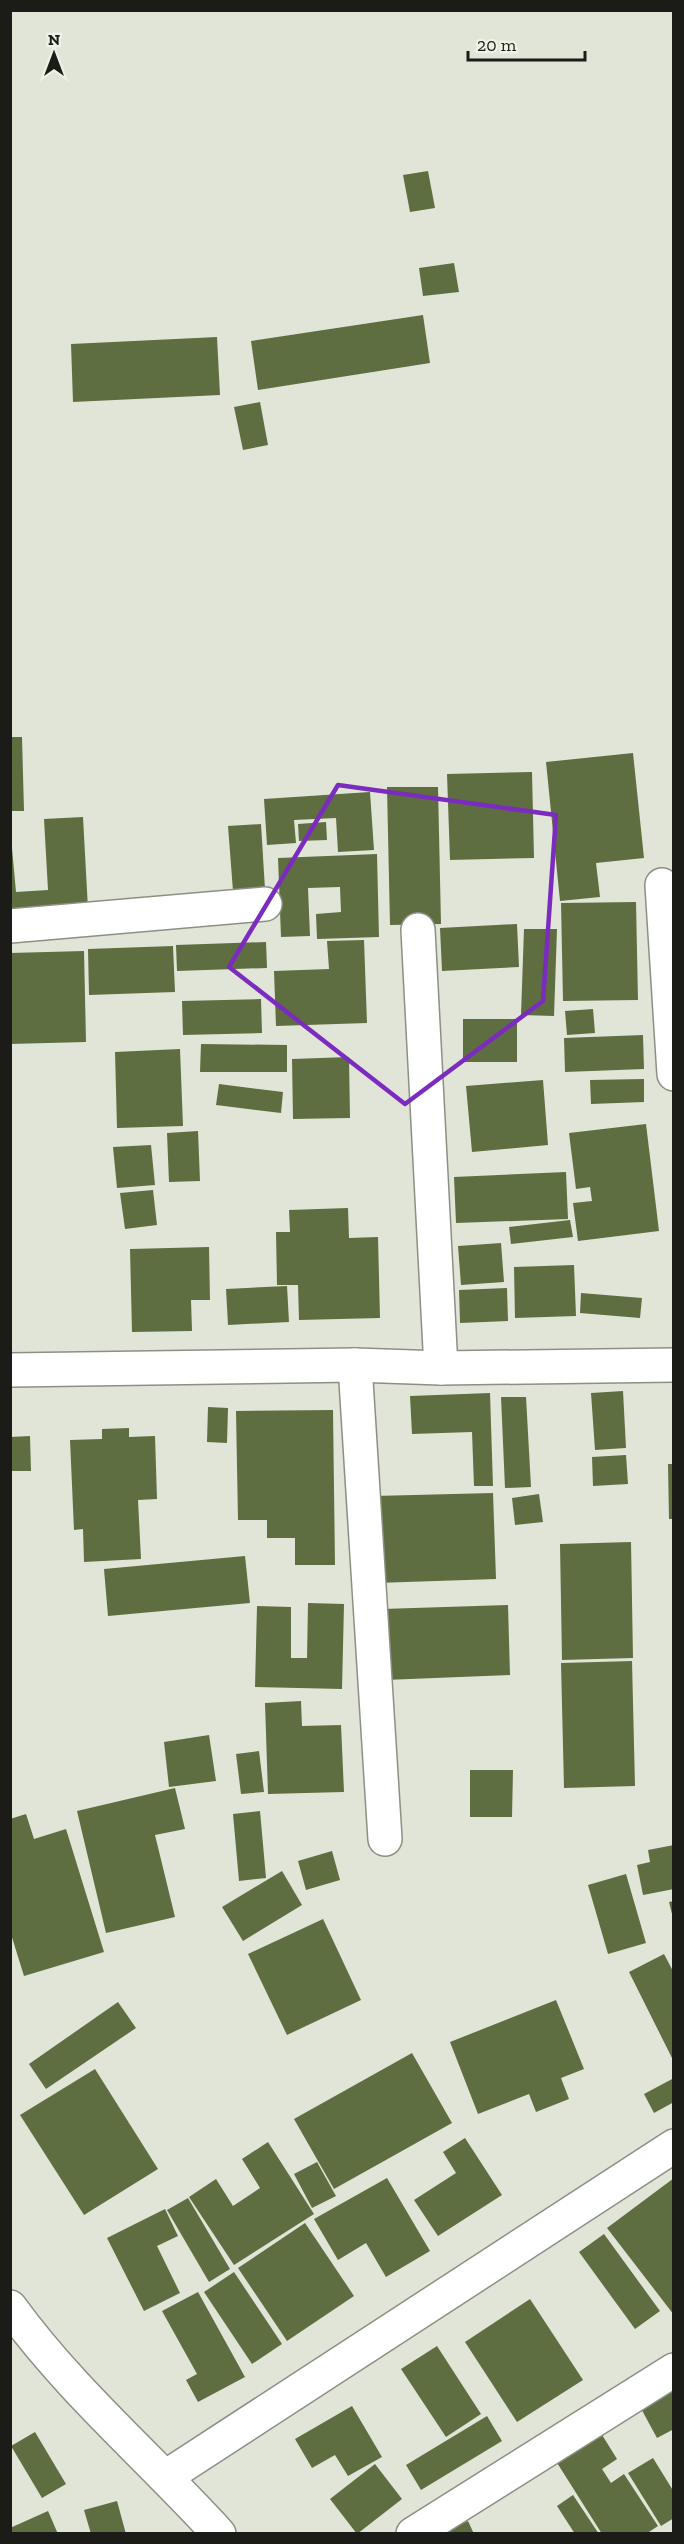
<svg xmlns="http://www.w3.org/2000/svg" width="684" height="2544" font-family="'Zilla Slab',serif">
<rect width="100%" height="100%" fill="#e0e5d8"/>
<!-- building -->
<g fill="#5e6e40">
<path d="M 428,171 L 435,208 L 410,212 L 403,175 Z"/>
<path d="M 454,263 L 459,292 L 423,296 L 419,268 Z"/>
<path d="M 423,315 L 430,363 L 258,390 L 251,341 Z"/>
<path d="M 217,337 L 220,395 L 73,402 L 71,344 Z"/>
<path d="M 260,402 L 268,445 L 243,450 L 234,407 Z"/>
<path d="M 10,737 L 22,737 L 24,811 L 10,811 Z"/>
<path d="M 633,753 L 644,858 L 596,863 L 600,897 L 560,901 L 546,762 Z"/>
<path d="M 532,772 L 534,858 L 450,860 L 447,774 Z"/>
<path d="M 387,787 L 438,787 L 441,924 L 390,925 Z"/>
<path d="M 370,792 L 374,850 L 338,852 L 336,818 L 294,820 L 296,843 L 267,845 L 264,799 Z"/>
<path d="M 83,817 L 88,909 L 10,913 L 10,826 L 16,892 L 48,890 L 44,819 Z"/>
<path d="M 326,822 L 327,840 L 299,841 L 298,824 Z"/>
<path d="M 261,824 L 265,889 L 233,891 L 228,826 Z"/>
<path d="M 377,854 L 379,937 L 317,939 L 316,914 L 341,912 L 340,887 L 308,888 L 310,936 L 281,937 L 278,858 Z"/>
<path d="M 636,902 L 638,1000 L 563,1001 L 561,903 Z"/>
<path d="M 517,924 L 519,967 L 442,971 L 440,928 Z"/>
<path d="M 524,929 L 557,929 L 554,1016 L 521,1015 Z"/>
<path d="M 364,940 L 367,1023 L 276,1026 L 274,971 L 329,969 L 327,941 Z"/>
<path d="M 266,942 L 267,968 L 177,971 L 176,945 Z"/>
<path d="M 173,946 L 175,992 L 89,995 L 88,949 Z"/>
<path d="M 84,951 L 86,1042 L 10,1044 L 10,953 Z"/>
<path d="M 261,999 L 262,1033 L 183,1035 L 182,1001 Z"/>
<path d="M 593,1009 L 595,1033 L 567,1035 L 565,1011 Z"/>
<rect x="463" y="1019" width="54" height="43"/>
<path d="M 643,1035 L 644,1069 L 565,1072 L 564,1038 Z"/>
<path d="M 201,1044 L 287,1045 L 287,1072 L 200,1072 Z"/>
<path d="M 180,1049 L 183,1126 L 117,1128 L 115,1052 Z"/>
<path d="M 349,1057 L 350,1118 L 293,1119 L 292,1059 Z"/>
<path d="M 644,1079 L 644,1102 L 591,1104 L 590,1080 Z"/>
<path d="M 543,1080 L 548,1145 L 472,1152 L 466,1086 Z"/>
<path d="M 219,1084 L 283,1092 L 281,1113 L 216,1105 Z"/>
<path d="M 646,1124 L 659,1231 L 578,1241 L 573,1203 L 592,1201 L 590,1187 L 576,1189 L 569,1133 Z"/>
<path d="M 198,1131 L 200,1181 L 169,1182 L 167,1133 Z"/>
<path d="M 151,1145 L 155,1185 L 117,1188 L 113,1147 Z"/>
<path d="M 566,1172 L 568,1219 L 456,1223 L 454,1177 Z"/>
<path d="M 153,1190 L 157,1225 L 125,1229 L 120,1193 Z"/>
<path d="M 348,1208 L 349,1238 L 378,1237 L 380,1318 L 299,1320 L 298,1285 L 277,1285 L 276,1232 L 290,1232 L 289,1210 Z"/>
<path d="M 570,1220 L 573,1237 L 511,1244 L 509,1227 Z"/>
<path d="M 501,1243 L 504,1282 L 461,1285 L 458,1246 Z"/>
<path d="M 209,1247 L 210,1300 L 191,1300 L 192,1331 L 132,1332 L 130,1249 Z"/>
<path d="M 574,1265 L 576,1316 L 515,1318 L 514,1267 Z"/>
<path d="M 287,1286 L 289,1322 L 228,1325 L 226,1289 Z"/>
<path d="M 507,1288 L 508,1321 L 460,1323 L 459,1290 Z"/>
<path d="M 581,1293 L 642,1298 L 640,1318 L 580,1313 Z"/>
<path d="M 623,1391 L 626,1448 L 595,1450 L 591,1393 Z"/>
<path d="M 490,1393 L 493,1486 L 474,1486 L 472,1432 L 412,1434 L 410,1396 Z"/>
<path d="M 501,1397 L 526,1397 L 531,1487 L 505,1488 Z"/>
<path d="M 208,1407 L 228,1408 L 227,1443 L 207,1442 Z"/>
<path d="M 333,1410 L 335,1565 L 295,1565 L 295,1538 L 267,1538 L 267,1520 L 238,1520 L 236,1411 Z"/>
<path d="M 129,1428 L 129,1437 L 155,1436 L 157,1499 L 138,1500 L 141,1559 L 84,1562 L 83,1529 L 74,1530 L 70,1440 L 102,1439 L 102,1429 Z"/>
<path d="M 30,1436 L 31,1471 L 10,1471 L 10,1437 Z"/>
<path d="M 626,1455 L 628,1484 L 593,1486 L 592,1457 Z"/>
<path d="M 668,1464 L 674,1464 L 674,1519 L 669,1519 Z"/>
<path d="M 493,1493 L 496,1579 L 376,1583 L 374,1496 Z"/>
<path d="M 539,1494 L 543,1522 L 515,1525 L 512,1498 Z"/>
<path d="M 631,1542 L 633,1658 L 562,1660 L 560,1544 Z"/>
<path d="M 245,1556 L 250,1603 L 108,1616 L 104,1569 Z"/>
<path d="M 308,1603 L 344,1604 L 342,1689 L 255,1687 L 257,1606 L 291,1607 L 291,1658 L 307,1658 Z"/>
<path d="M 508,1605 L 510,1675 L 385,1680 L 382,1609 Z"/>
<path d="M 632,1661 L 635,1786 L 564,1788 L 561,1663 Z"/>
<path d="M 301,1701 L 302,1726 L 341,1725 L 344,1792 L 268,1794 L 265,1703 Z"/>
<path d="M 209,1735 L 216,1781 L 169,1787 L 164,1742 Z"/>
<path d="M 259,1751 L 264,1792 L 241,1794 L 236,1754 Z"/>
<path d="M 470,1770 L 513,1770 L 512,1817 L 470,1817 Z"/>
<path d="M 175,1788 L 185,1829 L 155,1835 L 175,1917 L 106,1933 L 77,1811 Z"/>
<path d="M 260,1811 L 266,1878 L 239,1881 L 233,1814 Z"/>
<path d="M 26,1814 L 34,1839 L 66,1829 L 104,1952 L 24,1976 L 10,1931 L 10,1819 Z"/>
<path d="M 674,1845 L 674,1889 L 643,1895 L 637,1865 L 650,1862 L 648,1850 Z"/>
<path d="M 332,1851 L 340,1880 L 306,1890 L 298,1861 Z"/>
<path d="M 282,1871 L 302,1905 L 243,1941 L 222,1907 Z"/>
<path d="M 626,1874 L 646,1943 L 608,1954 L 588,1885 Z"/>
<path d="M 674,1901 L 674,1918 L 673,1918 L 669,1902 Z"/>
<path d="M 323,1919 L 361,2000 L 287,2035 L 248,1954 Z"/>
<path d="M 664,1954 L 674,1973 L 674,2062 L 629,1972 Z"/>
<path d="M 556,2000 L 584,2069 L 561,2078 L 569,2099 L 536,2112 L 529,2094 L 478,2114 L 450,2042 Z"/>
<path d="M 118,2002 L 136,2028 L 46,2089 L 29,2064 Z"/>
<path d="M 412,2053 L 452,2123 L 334,2189 L 294,2119 Z"/>
<path d="M 95,2069 L 158,2169 L 84,2215 L 20,2115 Z"/>
<path d="M 674,2078 L 674,2102 L 654,2113 L 644,2094 Z"/>
<path d="M 465,2138 L 502,2195 L 438,2236 L 414,2200 L 456,2173 L 443,2152 Z"/>
<path d="M 268,2142 L 314,2214 L 234,2265 L 189,2197 L 216,2179 L 233,2206 L 260,2188 L 242,2159 Z"/>
<path d="M 317,2162 L 336,2196 L 312,2208 L 294,2174 Z"/>
<path d="M 387,2178 L 430,2251 L 386,2277 L 366,2243 L 338,2260 L 314,2219 Z"/>
<path d="M 674,2178 L 674,2315 L 607,2228 Z"/>
<path d="M 188,2198 L 230,2269 L 209,2282 L 167,2210 Z"/>
<path d="M 165,2209 L 178,2236 L 157,2246 L 180,2293 L 144,2311 L 107,2238 Z"/>
<path d="M 305,2223 L 354,2296 L 287,2341 L 238,2268 Z"/>
<path d="M 604,2234 L 660,2311 L 635,2329 L 579,2252 Z"/>
<path d="M 234,2272 L 282,2344 L 252,2364 L 204,2292 Z"/>
<path d="M 198,2292 L 245,2377 L 198,2402 L 186,2380 L 197,2374 L 162,2311 Z"/>
<path d="M 530,2299 L 583,2380 L 517,2422 L 465,2342 Z"/>
<path d="M 437,2346 L 481,2414 L 446,2437 L 401,2369 Z"/>
<path d="M 674,2384 L 674,2429 L 657,2438 L 638,2403 Z"/>
<path d="M 352,2406 L 382,2457 L 348,2476 L 335,2455 L 312,2468 L 295,2439 Z"/>
<path d="M 487,2416 L 502,2441 L 421,2490 L 406,2465 Z"/>
<path d="M 599,2430 L 617,2459 L 602,2469 L 611,2483 L 624,2474 L 658,2526 L 646,2534 L 602,2534 L 554,2458 Z"/>
<path d="M 35,2432 L 66,2484 L 42,2498 L 11,2446 Z"/>
<path d="M 653,2458 L 674,2492 L 674,2518 L 661,2526 L 628,2473 Z"/>
<path d="M 375,2464 L 402,2499 L 357,2534 L 330,2499 Z"/>
<path d="M 573,2495 L 599,2534 L 575,2534 L 557,2506 Z"/>
<path d="M 117,2501 L 126,2534 L 91,2534 L 84,2510 Z"/>
<path d="M 48,2511 L 58,2534 L 10,2534 L 10,2528 Z"/>
<path d="M 468,2521 L 474,2534 L 439,2534 Z"/>
</g>
<g fill="none" stroke-linecap="round" stroke-linejoin="round">
<defs>
<g id="minor">
<path d="M 662,885 L 674,1074"/>
<path d="M 10,926 L 265,904"/>
<path d="M 418,930 L 441,1368"/>
<path d="M 355,1365 L 385,1839"/>
<path d="M 10,1370 L 355,1365 L 441,1368 L 674,1365"/>
<path d="M 10,2307 C 70,2390 150,2458 219,2534"/>
<path d="M 167,2476 L 674,2146"/>
<path d="M 413,2534 L 674,2370"/>
</g>
</defs>
<!-- minor casing -->
<use href="#minor" stroke="#8c9084" stroke-width="36"/>
<!-- minor -->
<use href="#minor" stroke="#fff" stroke-width="33"/>
</g>
<!-- marked area -->
<path fill="none" stroke="#7b2cbf" stroke-width="4.5" stroke-linejoin="round" d="M 338,785 L 556,815 L 543,1001 L 405,1104 L 229,967 Z"/>
<!-- border -->
<rect width="684" height="2544" fill="none" stroke="#1b1c18" stroke-width="24"/>
<!-- north arrow -->
<g transform="translate(54 54)" stroke="#edf2e5" stroke-width="4.5" paint-order="stroke">
<path d="M0-4.5L10 22L0 15L-10 22Z" fill="#1b1c18"/>
<text y="-9" font-size="16" font-weight="bold" text-anchor="middle" fill="#1b1c18">N</text>
</g>
<!-- scale -->
<path d="M468 51v9h117v-9" fill="none" stroke="#1b1c18" stroke-width="3"/>
<text x="477" y="51" font-size="18" fill="#1b1c18" stroke="#edf2e5" stroke-width="4.5" paint-order="stroke">20 m</text>
</svg>
